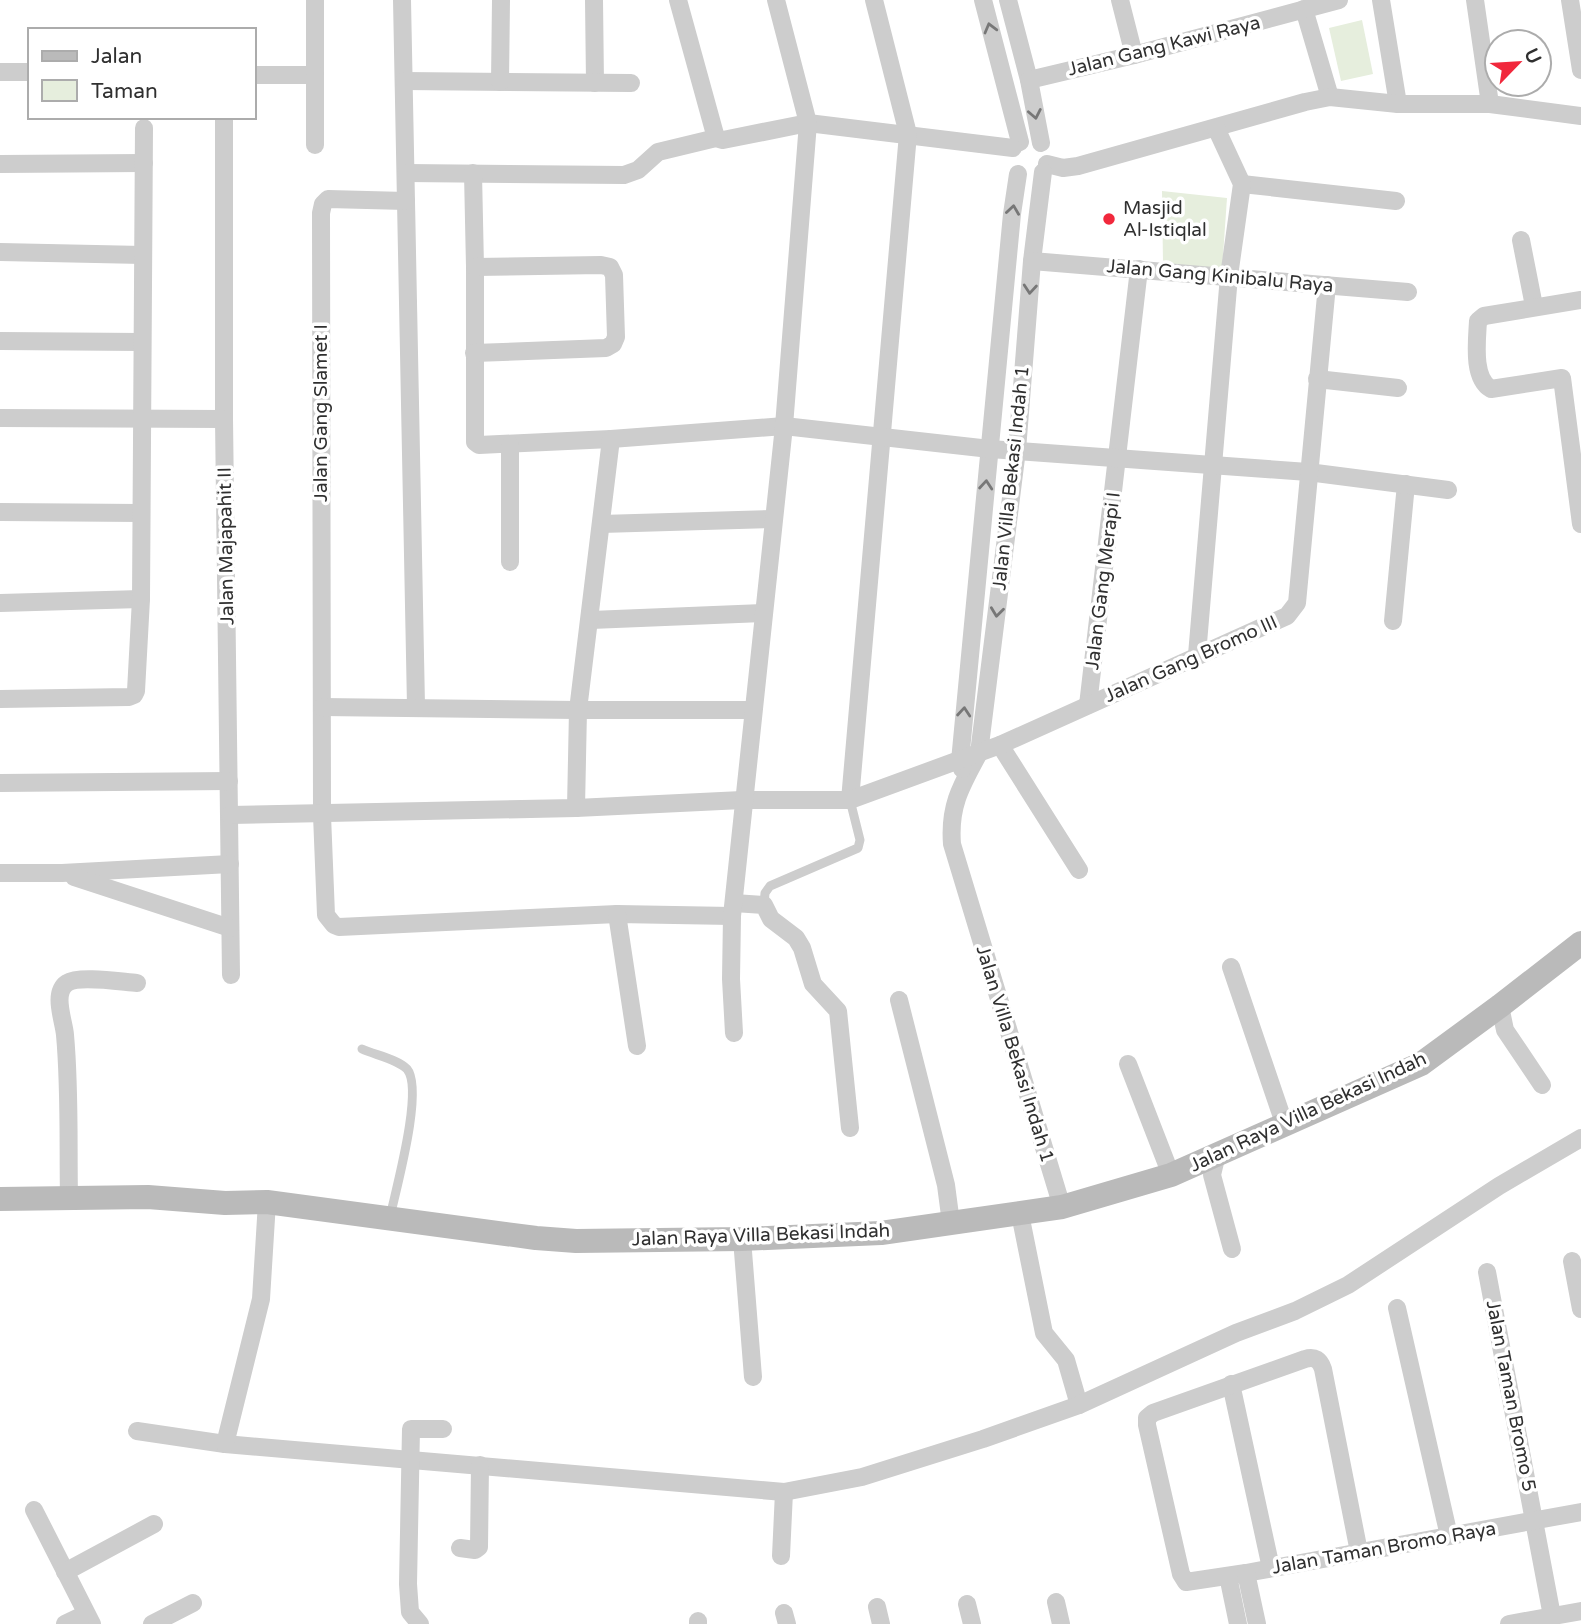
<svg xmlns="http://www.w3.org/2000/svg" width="1581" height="1624" font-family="'Varela Round',sans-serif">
<rect width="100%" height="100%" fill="#fff"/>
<!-- green -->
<g fill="#e6eedd">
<path d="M 1362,20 L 1373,74 L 1341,81 L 1329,28 Z"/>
<path d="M 1162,191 L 1227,198 L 1222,270 L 1163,263 Z"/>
</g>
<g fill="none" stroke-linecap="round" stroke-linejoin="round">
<!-- service -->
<g stroke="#cdcdcd" stroke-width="9">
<path d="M 764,905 L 765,893 L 770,886 L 858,848 L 860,840 L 850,800"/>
<path d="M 362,1049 C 375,1055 397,1059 407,1069 C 424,1089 396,1189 390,1217"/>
</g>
<!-- minor -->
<g stroke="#cdcdcd" stroke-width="18">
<path d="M 402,0 L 416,706"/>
<path d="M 594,0 L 595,83"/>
<path d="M 678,0 L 716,138"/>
<path d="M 983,0 L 1020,142"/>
<path d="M 1008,0 L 1029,80 L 1041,143"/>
<path d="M 1120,0 L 1134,55"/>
<path d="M 1381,0 L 1398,104"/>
<path d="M 1475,0 L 1490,104"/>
<path d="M 1570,0 L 1581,70"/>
<path d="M 1304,9 L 1330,97"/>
<path d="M 0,72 L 30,72"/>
<path d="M 254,75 L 315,75 L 315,0"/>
<path d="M 1029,80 L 1134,55 L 1339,0"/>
<path d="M 404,81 L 631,83"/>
<path d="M 500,82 L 501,0"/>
<path d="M 224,117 L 224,419 L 231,975"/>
<path d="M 315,145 L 315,75"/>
<path d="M 0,164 L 144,163"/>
<path d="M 1047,164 L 1063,168 L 1078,166 L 1305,102 L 1330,97 L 1398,104 L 1490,104 L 1581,116"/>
<path d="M 1043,172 L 1032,261 L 1017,450 L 979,753 C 961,786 949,806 952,844 L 1062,1207"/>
<path d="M 406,173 L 624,175 L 638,170 L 658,152 L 716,138 L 723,140 L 808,123 L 1013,148"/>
<path d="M 473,173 L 475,267 L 475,442 L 479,445 L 611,439"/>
<path d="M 1242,184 L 1396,201"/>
<path d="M 406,201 L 328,199 L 323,204 L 321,213 L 322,815 L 326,915 L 334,925 L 339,927 L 617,914 L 732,916"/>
<path d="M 1521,240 L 1534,306"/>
<path d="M 0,252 L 143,255"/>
<path d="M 1032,261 L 1408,292"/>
<path d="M 1581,300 L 1484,316 L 1478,321 C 1477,341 1472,378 1491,389 L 1562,378 L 1581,524"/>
<path d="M 0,341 L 142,342"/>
<path d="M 474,353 L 606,348 L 613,344 L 616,337 L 614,275 L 610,267 L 601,265 L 475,267"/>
<path d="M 1317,379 L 1398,388"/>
<path d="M 0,418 L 224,419"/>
<path d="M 510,445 L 510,562"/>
<path d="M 0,512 L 141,513"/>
<path d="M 601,524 L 773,519"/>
<path d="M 0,603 L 141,599"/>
<path d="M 591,620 L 763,613"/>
<path d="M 1393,621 L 1406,484"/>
<path d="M 1197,655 L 1229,276 L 1242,184 L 1216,128"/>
<path d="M 0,699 L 129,697 L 134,695 L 136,691 L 141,599 L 144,128"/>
<path d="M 1088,705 L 1139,269"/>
<path d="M 322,707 L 578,710 L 752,710"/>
<path d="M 1000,745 L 1079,870"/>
<path d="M 962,769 L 960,761 L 1012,214 L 1018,174"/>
<path d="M 0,783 L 229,781"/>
<path d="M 850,800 L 908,134 L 874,0"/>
<path d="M 576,808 L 578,710 L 611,439 L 784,426 L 990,449 L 1308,472 L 1448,490"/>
<path d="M 230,815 L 576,808 L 742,800 L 850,800 L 1000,745 L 1287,616 L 1297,603 L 1327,285"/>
<path d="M 0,873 L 62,873 L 230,864"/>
<path d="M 74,877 L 230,928"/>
<path d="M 734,903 L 764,905 L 771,919 L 796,938 L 802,948 L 813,984 L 838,1011 L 850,1128"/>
<path d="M 617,914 L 637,1046"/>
<path d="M 1231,967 L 1285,1126"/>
<path d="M 899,1000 L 946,1185 L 951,1223"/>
<path d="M 1500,1006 L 1505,1030 L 1542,1085"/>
<path d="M 734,1033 L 731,979 L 732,916 L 784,426 L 808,123 L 776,0"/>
<path d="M 1128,1064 L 1171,1175"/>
<path d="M 1217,1154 L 1212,1175 L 1232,1249"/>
<path d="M 69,1198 C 68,1144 70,1089 65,1035 C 64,1021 52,993 67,983 C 79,975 122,982 137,983"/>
<path d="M 1020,1214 L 1044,1333 L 1066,1360 L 1079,1405"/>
<path d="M 742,1239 L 753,1377"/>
<path d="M 1572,1261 L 1581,1309"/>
<path d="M 1487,1272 L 1552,1616"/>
<path d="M 1397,1308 L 1449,1536"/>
<path d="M 1231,1384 L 1271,1568"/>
<path d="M 137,1431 L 225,1444 L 784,1492 L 862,1477 L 983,1439 L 1079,1405 L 1236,1333 L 1295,1311 L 1348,1285 L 1499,1186 L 1581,1138"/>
<path d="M 225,1444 L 261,1299 L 267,1202"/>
<path d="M 34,1510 L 92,1624"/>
<path d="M 460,1548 L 475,1550 L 479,1547 L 480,1465"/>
<path d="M 1359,1552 L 1323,1369 C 1320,1360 1315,1356 1305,1359 L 1153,1413 L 1147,1418 L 1147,1425 L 1181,1574 L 1186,1582 L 1246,1573 L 1581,1512"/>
<path d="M 781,1556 L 784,1492"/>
<path d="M 65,1572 L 154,1524"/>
<path d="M 1246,1573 L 1257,1624"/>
<path d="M 1228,1576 L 1238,1624"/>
<path d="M 1056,1602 L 1061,1624"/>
<path d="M 967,1604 L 972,1624"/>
<path d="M 877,1607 L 881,1624"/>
<path d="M 784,1613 L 787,1624"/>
<path d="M 698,1621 L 698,1624"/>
<path d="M 65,1624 L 86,1614"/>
<path d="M 152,1624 L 193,1603"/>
<path d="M 420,1624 L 410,1612 L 408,1584 L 411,1429 L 443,1429"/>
<path d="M 1509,1624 L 1581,1611"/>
</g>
<!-- secondary -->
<path stroke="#bababa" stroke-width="24" d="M 0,1199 L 148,1197 L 225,1203 L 267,1202 L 536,1238 L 576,1241 L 742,1239 L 881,1233 L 1062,1207 L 1171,1175 L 1421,1064 L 1500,1006 L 1581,943"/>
</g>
<!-- one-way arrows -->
<defs><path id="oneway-chevron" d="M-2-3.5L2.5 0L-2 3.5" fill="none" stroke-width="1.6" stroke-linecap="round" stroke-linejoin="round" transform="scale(1.75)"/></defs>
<g stroke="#777">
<use href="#oneway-chevron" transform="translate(990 28) rotate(-105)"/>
<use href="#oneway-chevron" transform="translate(1035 114) rotate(79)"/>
<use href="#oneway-chevron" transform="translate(1013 210) rotate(-82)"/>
<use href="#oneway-chevron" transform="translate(1030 289) rotate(95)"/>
<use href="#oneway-chevron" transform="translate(986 485) rotate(-85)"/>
<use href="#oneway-chevron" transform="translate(997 612) rotate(97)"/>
<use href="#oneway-chevron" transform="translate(964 712) rotate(-85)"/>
</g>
<!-- markers -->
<circle fill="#f1283c" stroke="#fff" stroke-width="2.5" cx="1109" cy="219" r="7"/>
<g text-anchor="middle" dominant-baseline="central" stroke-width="7" stroke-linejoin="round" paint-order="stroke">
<!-- street labels -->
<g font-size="19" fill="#303030" stroke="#fff">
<text transform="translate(1164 46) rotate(-14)">Jalan Gang Kawi Raya</text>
<text transform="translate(1220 276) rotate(5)">Jalan Gang Kinibalu Raya</text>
<text transform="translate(321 413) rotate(-90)">Jalan Gang Slamet I</text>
<text transform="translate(1011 478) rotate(-84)">Jalan Villa Bekasi Indah 1</text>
<text transform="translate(226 546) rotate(-91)">Jalan Majapahit II</text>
<text transform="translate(1103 581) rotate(-83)">Jalan Gang Merapi I</text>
<text transform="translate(1191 659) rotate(-24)">Jalan Gang Bromo III</text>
<text transform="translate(1015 1054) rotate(73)">Jalan Villa Bekasi Indah 1</text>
<text transform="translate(1308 1112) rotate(-25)">Jalan Raya Villa Bekasi Indah</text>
<text transform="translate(761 1235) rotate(-2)">Jalan Raya Villa Bekasi Indah</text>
<text transform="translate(1511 1396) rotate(79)">Jalan Taman Bromo 5</text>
<text transform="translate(1384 1548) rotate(-10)">Jalan Taman Bromo Raya</text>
</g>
<!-- poi labels -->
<g font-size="19" fill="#303030" stroke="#fff" text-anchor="start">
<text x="1123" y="208">Masjid<tspan x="1123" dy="22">Al-Istiqlal</tspan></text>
</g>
</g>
<!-- legend -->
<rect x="28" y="28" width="228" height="91" fill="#ffffff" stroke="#acacac" stroke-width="2"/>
<rect x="42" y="51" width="35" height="10" fill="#bababa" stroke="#acacac" stroke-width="2"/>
<text x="91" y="63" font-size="21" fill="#303030">Jalan</text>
<rect x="42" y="80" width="35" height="21" fill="#e6eedd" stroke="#acacac" stroke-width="2"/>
<text x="91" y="98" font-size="21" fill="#303030">Taman</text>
<!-- north arrow -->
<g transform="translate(1518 63) rotate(65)"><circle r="33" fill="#ffffff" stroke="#acacac" stroke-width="2"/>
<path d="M0-5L12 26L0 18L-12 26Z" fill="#f1283c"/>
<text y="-10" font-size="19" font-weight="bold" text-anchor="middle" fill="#303030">U</text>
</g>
</svg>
